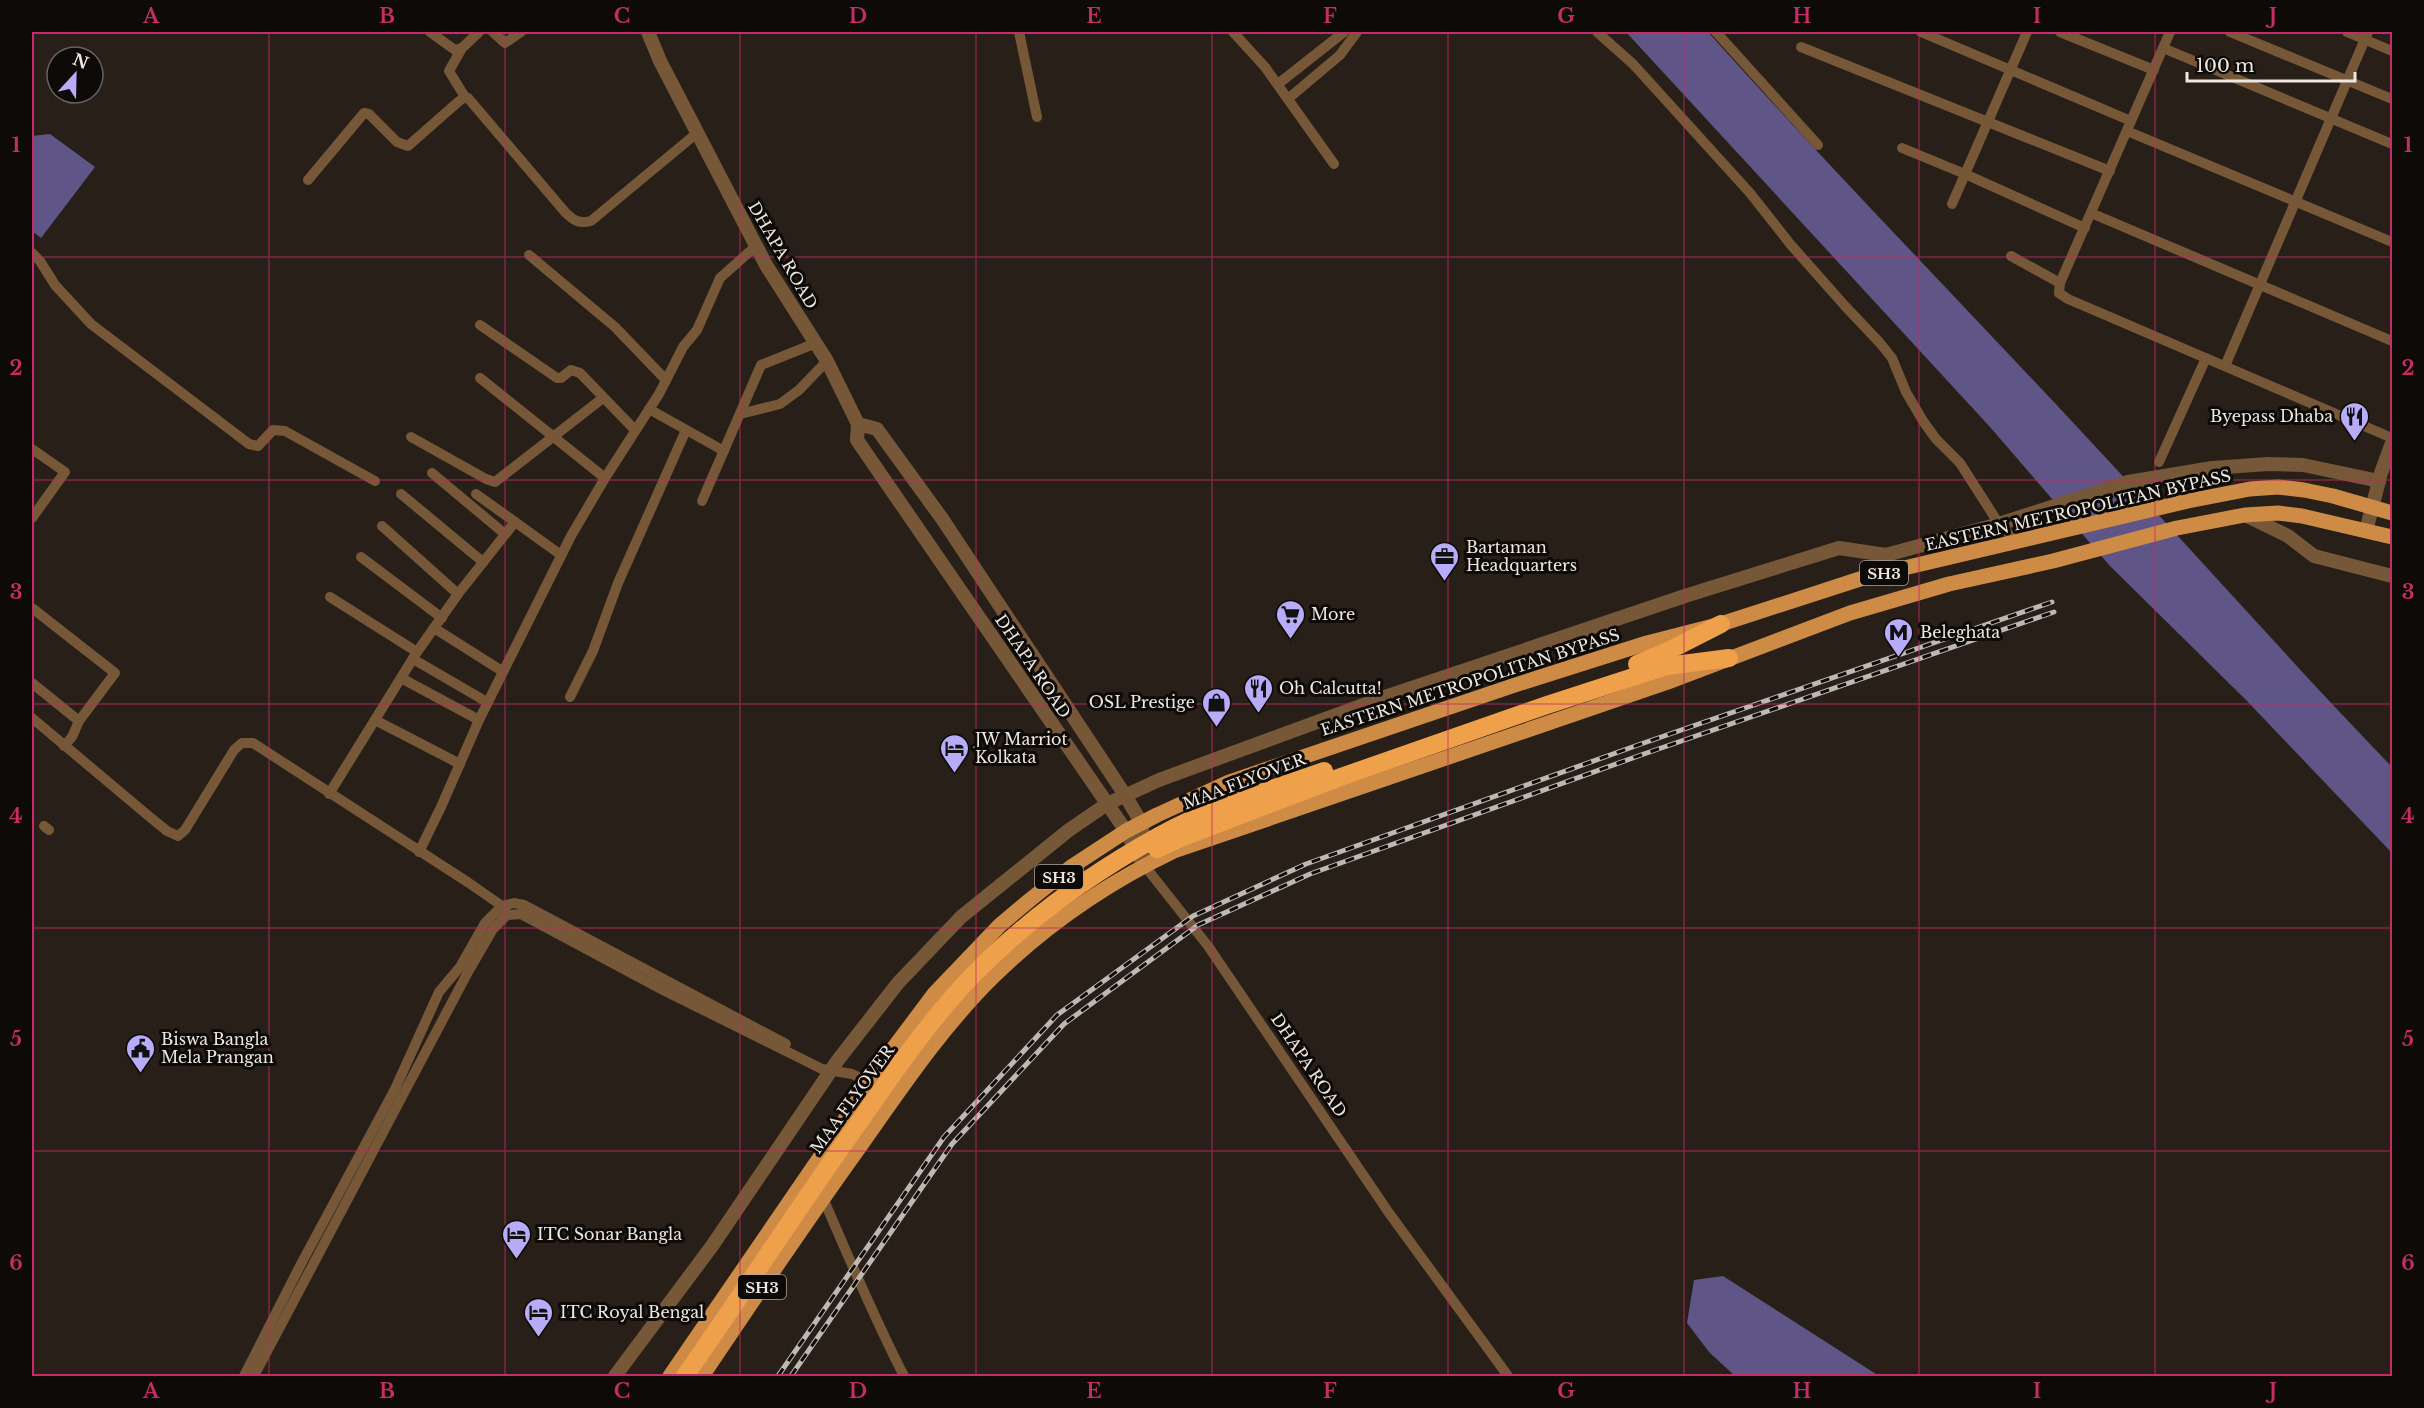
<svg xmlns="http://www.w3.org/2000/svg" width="2424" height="1408" font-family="'Libre Baskerville',serif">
<rect width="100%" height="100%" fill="#271f18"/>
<!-- water -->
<g fill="#5f5687">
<path d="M 1626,32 L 1708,32 C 1829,167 1956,297 2080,430 C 2185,542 2286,657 2392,767 L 2392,853 L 2246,700 L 2110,566 L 1990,427 Z"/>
<path d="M 50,134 L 95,167 L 41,238 L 32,231 L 32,136 Z"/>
<path d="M 1723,1276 L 1876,1374 L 1880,1376 L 1735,1376 L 1709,1352 L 1687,1323 L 1694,1280 Z"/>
</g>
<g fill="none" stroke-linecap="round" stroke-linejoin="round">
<!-- minor -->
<g stroke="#765737" stroke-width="10">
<path d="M 430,32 L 455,50 L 462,48 L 479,32"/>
<path d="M 493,32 L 505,43 L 521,32"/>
<path d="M 1019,32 L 1037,117"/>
<path d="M 1233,32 L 1265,67 L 1334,164"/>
<path d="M 1597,32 L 1633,64 L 1750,193 L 1791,245 L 1845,306 L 1880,343 L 1892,358 L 1906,392 L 1923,421 L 1936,439 L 1960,463 L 1999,524 L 2017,542"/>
<path d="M 1716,32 L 1818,145"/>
<path d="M 1921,32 L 2131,121"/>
<path d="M 2060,32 L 2154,70"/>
<path d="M 2170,32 L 2060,283 L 2059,293 L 2068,299 L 2392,438"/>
<path d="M 2230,32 L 2392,99"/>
<path d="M 2347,32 L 2392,51"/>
<path d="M 1801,47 L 2110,171"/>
<path d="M 462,48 L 449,71 L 465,97"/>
<path d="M 2163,48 L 2392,144"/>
<path d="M 1278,84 L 1344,32"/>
<path d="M 1289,98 L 1340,55 L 1357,32"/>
<path d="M 2127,131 L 2392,242"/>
<path d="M 1902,148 L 1965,174 L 2085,228"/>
<path d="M 308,180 L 364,113 L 369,114 L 397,142 L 408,146 L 458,102 L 465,97 L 468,98 L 565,212 C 574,221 579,224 591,221 L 697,133"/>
<path d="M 1952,204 L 2027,32"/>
<path d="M 2091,213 L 2392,341"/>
<path d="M 32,253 L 40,261 L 55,285 L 91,324 L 249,444 L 258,446 L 273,430 L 285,431 L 375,481"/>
<path d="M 529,255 L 615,327 L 666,380"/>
<path d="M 2011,256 L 2060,283"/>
<path d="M 480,325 L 557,378 L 561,378 L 571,370 L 580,373 L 635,430"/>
<path d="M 2225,366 L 2368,32"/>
<path d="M 480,378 L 605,478"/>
<path d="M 649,409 L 724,451"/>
<path d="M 740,414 L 780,404 L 799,390 L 827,361"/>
<path d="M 411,437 L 486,479 L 495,482 L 603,398"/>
<path d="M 32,449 L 65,472 L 32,518"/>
<path d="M 2159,462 L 2206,358"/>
<path d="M 432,473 L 505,534"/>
<path d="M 401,494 L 483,562"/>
<path d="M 476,494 L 561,555"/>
<path d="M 702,501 L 761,365 L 816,343"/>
<path d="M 382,526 L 458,594"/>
<path d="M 361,557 L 442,618"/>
<path d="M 330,597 L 417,652"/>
<path d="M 32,608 L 115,673 L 79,721 L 72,737 L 64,746"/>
<path d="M 434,628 L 502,671"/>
<path d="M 413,659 L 487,702"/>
<path d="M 401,678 L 479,720"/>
<path d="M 32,683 L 79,721"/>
<path d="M 570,697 L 593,651 L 618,583 L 686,430"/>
<path d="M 32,718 L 151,818 L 167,831 L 178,836 L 185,830 L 234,750 L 242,743 L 253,743 L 469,883 L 502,906 L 506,912"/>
<path d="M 375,720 L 460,764"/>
<path d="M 329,794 L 417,652 L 458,594 L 515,522"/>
<path d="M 44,826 L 49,830"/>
<path d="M 419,852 L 441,807 L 479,720 L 571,536 L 605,478 L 659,394 L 683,347 L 697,330 L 720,278 L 756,246"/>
<path d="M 1144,865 L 1208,946 L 1389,1213 L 1508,1376"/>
<path d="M 823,1198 C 849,1258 874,1318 904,1376"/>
<path d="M 244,1376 L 301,1264 L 395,1089 L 439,992 L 460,967 L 485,923 L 502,906 L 514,903 L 524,905 L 786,1044"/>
<path d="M 254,1376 L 468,972 L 493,929 L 507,915 L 521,914 L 663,990 L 822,1069 L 852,1074 L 869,1082"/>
</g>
<!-- tertiary -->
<g stroke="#765737" stroke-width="14">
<path d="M 648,32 L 660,61 L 766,265 L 827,361 L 858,424 L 857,440 L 1126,831 L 1140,858"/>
<path d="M 858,424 L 877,429 L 943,520 L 1125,795 L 1142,824 L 1143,852"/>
<path d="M 2245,515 L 2288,536 L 2314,556 L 2392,576"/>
<path d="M 2366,531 L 2381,473 L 2392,443"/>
<path d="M 615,1376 L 712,1246 L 838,1060 L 898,983 L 961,917 L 1069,830 L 1107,804 L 1159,780 L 1385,697 L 1688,595 L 1839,548 L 1886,555 L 1999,524 L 2128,482 L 2212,468 L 2268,464 L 2303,465 L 2379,481"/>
</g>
<!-- primary -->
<g stroke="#cd8b46" stroke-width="15">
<path d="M 670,1376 L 827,1147 L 880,1066 L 934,994 L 1000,925 L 1031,899 L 1071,867 L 1126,831 L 1157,815 L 1229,782 L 1515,685 L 1647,643 L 1721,624 L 1866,577 L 2188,501 L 2250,489 L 2278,487 L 2304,490 L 2333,496 L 2392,513"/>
<path d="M 702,1376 C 754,1299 806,1221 861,1145 C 902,1087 942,1027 993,977 C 1046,925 1107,883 1174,851 L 1668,682 L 1850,613 L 1949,584 L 2053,561 L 2177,528 L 2245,515 L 2278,513 L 2302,516 L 2392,537"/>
</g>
<!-- motorway -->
<g stroke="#efa04a" stroke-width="18">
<path d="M 1637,664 L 1670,650 L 1721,624"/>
<path d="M 1157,849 L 1183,837 L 1338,778 L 1547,705 L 1667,666 L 1729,658"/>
</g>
<defs>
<g id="rail">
<path d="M 778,1376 L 944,1137 L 1057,1015 L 1193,916 L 1306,864 L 1638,745 L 2052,602"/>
<path d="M 791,1376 L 952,1144 L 1064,1024 L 1198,925 L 1310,874 L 1641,755 L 2054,612"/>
</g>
</defs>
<!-- rail casing -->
<use href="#rail" stroke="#beb8b2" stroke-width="5"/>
<!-- rail -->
<use href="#rail" stroke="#0d0a07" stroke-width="3" stroke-dasharray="9" stroke-linecap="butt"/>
<!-- motorway-bridge -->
<path stroke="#efa04a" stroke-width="18" d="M 685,1376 C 746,1289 803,1200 865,1114 C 898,1066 933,1016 974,974 C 1028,919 1092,873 1159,836 C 1211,807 1268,791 1324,771"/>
</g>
<!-- grid -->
<path fill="none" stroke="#c62d68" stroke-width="1.5" stroke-opacity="0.55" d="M 269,32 L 269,1376M 505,32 L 505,1376M 740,32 L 740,1376M 976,32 L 976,1376M 1212,32 L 1212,1376M 1448,32 L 1448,1376M 1684,32 L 1684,1376M 1919,32 L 1919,1376M 2155,32 L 2155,1376M 32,257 L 2392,257M 32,480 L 2392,480M 32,704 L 2392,704M 32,928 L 2392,928M 32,1151 L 2392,1151"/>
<!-- icons -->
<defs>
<symbol id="restaurant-pin" viewBox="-11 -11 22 30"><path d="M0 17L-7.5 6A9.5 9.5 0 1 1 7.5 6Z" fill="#b8abf7" stroke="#0d0a07"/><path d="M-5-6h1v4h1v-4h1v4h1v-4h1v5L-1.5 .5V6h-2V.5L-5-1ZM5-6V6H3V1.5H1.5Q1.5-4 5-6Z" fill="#111"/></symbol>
<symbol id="office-pin" viewBox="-11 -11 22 30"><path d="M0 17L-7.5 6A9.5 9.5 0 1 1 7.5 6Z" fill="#b8abf7" stroke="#0d0a07"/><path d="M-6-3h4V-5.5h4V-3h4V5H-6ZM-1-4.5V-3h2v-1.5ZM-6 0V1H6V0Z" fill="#111"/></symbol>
<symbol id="supermarket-pin" viewBox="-11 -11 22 30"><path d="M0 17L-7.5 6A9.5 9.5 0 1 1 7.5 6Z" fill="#b8abf7" stroke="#0d0a07"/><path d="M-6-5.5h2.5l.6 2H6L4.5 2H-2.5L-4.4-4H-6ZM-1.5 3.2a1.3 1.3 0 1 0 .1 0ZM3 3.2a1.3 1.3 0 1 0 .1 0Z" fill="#111"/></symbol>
<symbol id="metro-pin" viewBox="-11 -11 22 30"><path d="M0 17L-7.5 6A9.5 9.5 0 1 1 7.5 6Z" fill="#b8abf7" stroke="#0d0a07"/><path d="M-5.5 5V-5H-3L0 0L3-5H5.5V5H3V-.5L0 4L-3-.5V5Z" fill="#111"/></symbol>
<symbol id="shop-pin" viewBox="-11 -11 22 30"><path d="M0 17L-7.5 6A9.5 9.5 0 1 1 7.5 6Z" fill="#b8abf7" stroke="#0d0a07"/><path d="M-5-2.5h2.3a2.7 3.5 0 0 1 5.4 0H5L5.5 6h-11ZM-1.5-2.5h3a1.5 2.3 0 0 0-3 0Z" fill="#111"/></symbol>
<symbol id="hotel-pin" viewBox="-11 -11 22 30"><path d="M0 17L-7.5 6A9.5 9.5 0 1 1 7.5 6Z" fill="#b8abf7" stroke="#0d0a07"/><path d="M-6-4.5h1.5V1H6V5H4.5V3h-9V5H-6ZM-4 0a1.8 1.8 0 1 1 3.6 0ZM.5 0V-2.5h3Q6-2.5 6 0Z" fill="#111"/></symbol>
<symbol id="civic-pin" viewBox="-11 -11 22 30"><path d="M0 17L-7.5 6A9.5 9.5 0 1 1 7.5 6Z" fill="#b8abf7" stroke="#0d0a07"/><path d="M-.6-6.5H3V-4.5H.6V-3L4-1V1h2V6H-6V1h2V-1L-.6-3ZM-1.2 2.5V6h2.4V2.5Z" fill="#111"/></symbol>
</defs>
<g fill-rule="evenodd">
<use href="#restaurant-pin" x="2338" y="400" width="33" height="45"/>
<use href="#office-pin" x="1428" y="540" width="33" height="45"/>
<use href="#supermarket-pin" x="1274" y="598" width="33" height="45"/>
<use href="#metro-pin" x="1882" y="616" width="33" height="45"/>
<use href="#restaurant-pin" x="1242" y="672" width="33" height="45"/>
<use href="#shop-pin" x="1200" y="686" width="33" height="45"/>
<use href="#hotel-pin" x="938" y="732" width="33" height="45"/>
<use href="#civic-pin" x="124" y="1032" width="33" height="45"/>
<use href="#hotel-pin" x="500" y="1218" width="33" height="45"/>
<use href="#hotel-pin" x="522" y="1296" width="33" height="45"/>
</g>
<g text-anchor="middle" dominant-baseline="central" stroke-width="6" stroke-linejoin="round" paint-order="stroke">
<!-- shield labels -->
<g fill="#0d0a07" stroke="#aaa5a0" stroke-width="1.5">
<rect x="1860" y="561" width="48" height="24" rx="4.5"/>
<rect x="1035" y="865" width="48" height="24" rx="4.5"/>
<rect x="738" y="1275" width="48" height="24" rx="4.5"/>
</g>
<g font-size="15" font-weight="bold" fill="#ede7e2">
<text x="1884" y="573">SH3</text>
<text x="1059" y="877">SH3</text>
<text x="762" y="1287">SH3</text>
</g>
<!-- street labels -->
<g font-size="16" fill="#ede7e2" stroke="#0d0a07">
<text transform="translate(783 255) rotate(60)">DHAPA ROAD</text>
<text transform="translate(2078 510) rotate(-13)">EASTERN METROPOLITAN BYPASS</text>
<text transform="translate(1033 666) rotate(56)">DHAPA ROAD</text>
<text transform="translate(1470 682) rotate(-18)">EASTERN METROPOLITAN BYPASS</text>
<text transform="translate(1244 781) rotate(-21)">MAA FLYOVER</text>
<text transform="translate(1309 1065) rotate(56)">DHAPA ROAD</text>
<text transform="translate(852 1099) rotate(-54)">MAA FLYOVER</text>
</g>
<!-- poi labels -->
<g font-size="16" fill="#ede7e2" stroke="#0d0a07" text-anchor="start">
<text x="2333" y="416" text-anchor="end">Byepass Dhaba</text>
<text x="1466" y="547">Bartaman<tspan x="1466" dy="18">Headquarters</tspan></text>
<text x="1311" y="614">More</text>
<text x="1920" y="632">Beleghata</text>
<text x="1279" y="688">Oh Calcutta!</text>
<text x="1195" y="702" text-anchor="end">OSL Prestige</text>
<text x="975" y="739">JW Marriot<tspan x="975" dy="18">Kolkata</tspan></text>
<text x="161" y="1039">Biswa Bangla<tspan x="161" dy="18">Mela Prangan</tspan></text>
<text x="537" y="1234">ITC Sonar Bangla</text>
<text x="560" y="1312">ITC Royal Bengal</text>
</g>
</g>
<!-- border -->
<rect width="2424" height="1408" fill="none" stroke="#0d0a07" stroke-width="66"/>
<!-- north arrow -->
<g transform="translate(75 75) rotate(22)"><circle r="28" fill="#0d0a07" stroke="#67625f" stroke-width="1.5"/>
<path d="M0-4.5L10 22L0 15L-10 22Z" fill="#b8abf7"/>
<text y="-9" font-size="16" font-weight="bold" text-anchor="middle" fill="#ede7e2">N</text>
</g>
<!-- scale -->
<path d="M2187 72v9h168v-9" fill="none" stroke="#ede7e2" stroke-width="3"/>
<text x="2196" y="72" font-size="18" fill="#ede7e2" stroke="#0d0a07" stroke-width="4.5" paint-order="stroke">100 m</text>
<rect x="33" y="33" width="2358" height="1342" fill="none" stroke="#c62d68" stroke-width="2"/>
<g font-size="20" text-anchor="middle" font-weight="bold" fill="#c62d68">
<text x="151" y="23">A</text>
<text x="387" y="23">B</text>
<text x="622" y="23">C</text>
<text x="858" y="23">D</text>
<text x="1094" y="23">E</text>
<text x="1330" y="23">F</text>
<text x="1566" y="23">G</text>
<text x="1802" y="23">H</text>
<text x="2037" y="23">I</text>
<text x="2273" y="23">J</text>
<text x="16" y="152">1</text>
<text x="2408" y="152">1</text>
<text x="16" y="375">2</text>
<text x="2408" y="375">2</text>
<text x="16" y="599">3</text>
<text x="2408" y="599">3</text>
<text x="16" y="823">4</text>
<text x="2408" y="823">4</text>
<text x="16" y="1046">5</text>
<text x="2408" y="1046">5</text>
<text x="16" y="1270">6</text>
<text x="2408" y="1270">6</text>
<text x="151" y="1398">A</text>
<text x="387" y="1398">B</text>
<text x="622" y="1398">C</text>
<text x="858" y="1398">D</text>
<text x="1094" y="1398">E</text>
<text x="1330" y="1398">F</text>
<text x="1566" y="1398">G</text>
<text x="1802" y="1398">H</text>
<text x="2037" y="1398">I</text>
<text x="2273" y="1398">J</text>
</g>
</svg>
